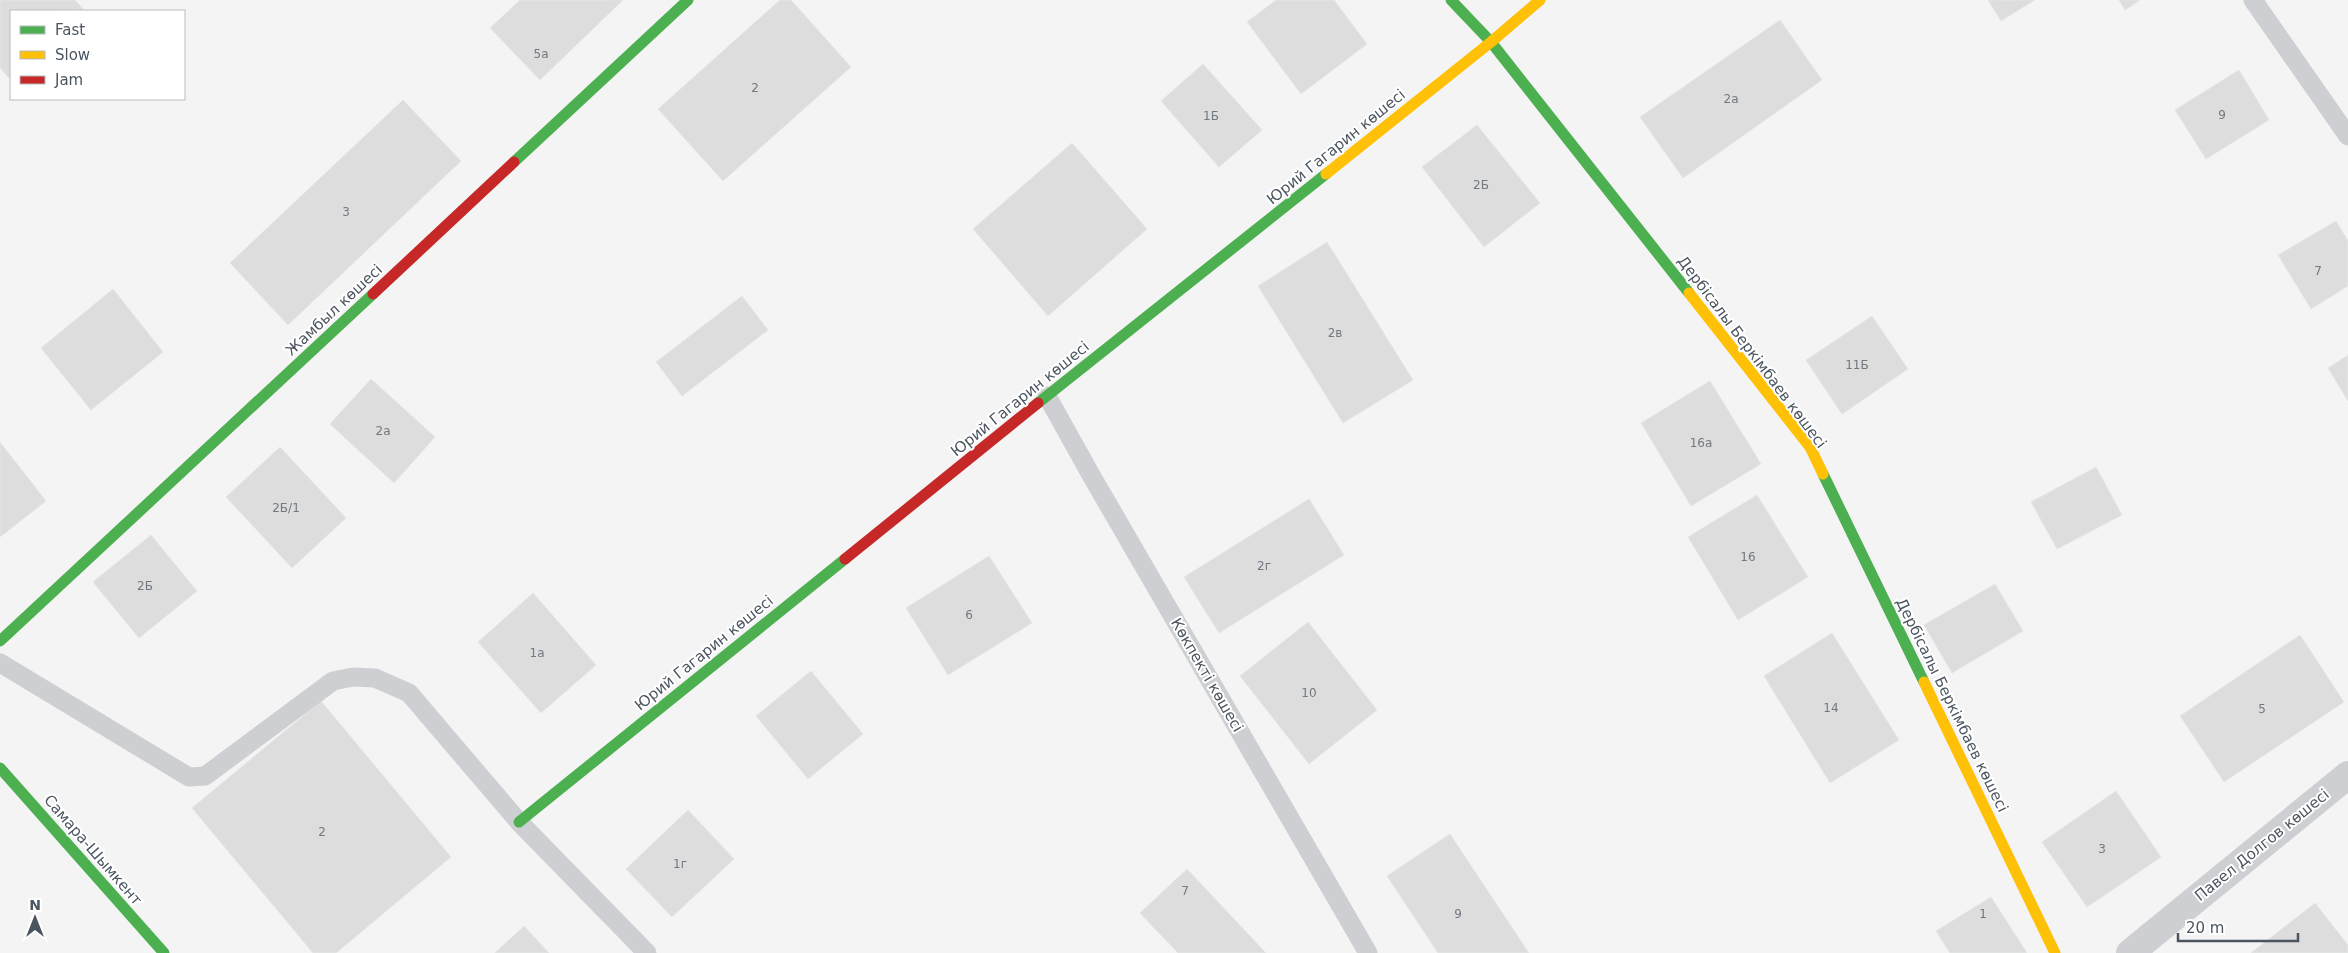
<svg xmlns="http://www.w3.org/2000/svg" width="2348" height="953" font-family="'DejaVu Sans',sans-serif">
<rect width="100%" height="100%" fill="#f4f4f4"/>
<!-- building -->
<g fill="#ddddde" stroke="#e5e6e7">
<path d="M 0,0 L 75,0 L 84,10 L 11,11 L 11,76 L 9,78 L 0,68 Z"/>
<path d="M 520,0 L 623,0 L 540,80 L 490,28 Z"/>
<path d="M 780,0 L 791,0 L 851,67 L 723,181 L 658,109 Z"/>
<path d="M 1276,0 L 1334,0 L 1367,44 L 1301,94 L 1247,22 Z"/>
<path d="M 1988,0 L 2035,0 L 2001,21 Z"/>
<path d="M 2119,0 L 2140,0 L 2125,10 Z"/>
<path d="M 1780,20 L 1822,80 L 1683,178 L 1640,117 Z"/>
<path d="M 1203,64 L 1262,130 L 1219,167 L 1161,101 Z"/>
<path d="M 2239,70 L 2269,120 L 2206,159 L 2175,110 Z"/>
<path d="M 403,100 L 461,161 L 288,325 L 230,263 Z"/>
<path d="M 1477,125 L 1540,203 L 1484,247 L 1422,167 Z"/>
<path d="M 1072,143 L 1147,229 L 1048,316 L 973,229 Z"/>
<path d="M 2336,221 L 2348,241 L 2348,286 L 2311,309 L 2278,255 Z"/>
<path d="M 1327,242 L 1413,380 L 1343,423 L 1258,286 Z"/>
<path d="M 113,289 L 163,352 L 91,410 L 41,348 Z"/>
<path d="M 742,296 L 768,330 L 682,396 L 656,362 Z"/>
<path d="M 1872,316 L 1908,369 L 1842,414 L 1806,360 Z"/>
<path d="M 2348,355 L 2348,401 L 2328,368 Z"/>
<path d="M 371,379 L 435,437 L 394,483 L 330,424 Z"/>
<path d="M 1710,381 L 1761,464 L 1691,506 L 1641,423 Z"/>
<path d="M 0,442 L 46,501 L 0,537 Z"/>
<path d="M 280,447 L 346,518 L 292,568 L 226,497 Z"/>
<path d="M 2096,467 L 2122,515 L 2057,549 L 2031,502 Z"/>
<path d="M 1757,495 L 1808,577 L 1738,620 L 1688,537 Z"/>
<path d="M 1309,499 L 1344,555 L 1219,633 L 1184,577 Z"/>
<path d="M 151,535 L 197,591 L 139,638 L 93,582 Z"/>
<path d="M 989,556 L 1032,623 L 948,675 L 906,608 Z"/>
<path d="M 1995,584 L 2023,631 L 1952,673 L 1924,625 Z"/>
<path d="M 533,593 L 596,665 L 541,713 L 478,642 Z"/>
<path d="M 1308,622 L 1377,710 L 1309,764 L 1240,676 Z"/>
<path d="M 1832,633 L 1899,740 L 1830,783 L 1764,676 Z"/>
<path d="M 2300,635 L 2344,702 L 2224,782 L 2180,716 Z"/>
<path d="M 811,671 L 863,734 L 808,779 L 756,716 Z"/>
<path d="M 321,701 L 451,857 L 336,953 L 313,953 L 192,808 Z"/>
<path d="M 2116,791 L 2161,857 L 2087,907 L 2042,842 Z"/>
<path d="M 688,810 L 734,859 L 672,917 L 626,869 Z"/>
<path d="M 1450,834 L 1529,953 L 1438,953 L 1387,876 Z"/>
<path d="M 1187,869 L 1266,953 L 1178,953 L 1140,913 Z"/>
<path d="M 1991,897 L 2027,953 L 1950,953 L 1936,931 Z"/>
<path d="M 2315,903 L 2348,945 L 2348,953 L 2251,953 Z"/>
<path d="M 524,926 L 549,953 L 495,953 Z"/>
</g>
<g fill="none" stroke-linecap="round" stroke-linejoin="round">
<!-- lane -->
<g stroke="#cdcfd2" stroke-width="19">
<path d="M 2253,0 L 2348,136"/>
<path d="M 1047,396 L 1091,475 L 1368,953"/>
<path d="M 0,663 L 189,777 L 205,776 L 333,681 L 353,677 L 375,678 L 409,693 L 519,822 L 647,953"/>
</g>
<!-- street -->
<path stroke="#cdcfd2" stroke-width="28" d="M 2130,953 L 2348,775"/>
<!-- fast -->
<g stroke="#4caf50" stroke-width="11">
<path d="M 1451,0 L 1491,42 L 1689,293"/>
<path d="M 514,162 L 688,0"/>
<path d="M 1038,403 L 1326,174"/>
<path d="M 1823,474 L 1924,682"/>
<path d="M 0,641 L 373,294"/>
<path d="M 0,768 L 164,953"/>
<path d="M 519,822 L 845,559"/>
</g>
<!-- slow -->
<g stroke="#ffc107" stroke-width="11">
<path d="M 1326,174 L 1491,42 L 1540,0"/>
<path d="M 1689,293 L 1810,447 L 1823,474"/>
<path d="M 1924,682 L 2055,953"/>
</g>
<!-- jam -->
<g stroke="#c62828" stroke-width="11">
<path d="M 373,294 L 514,162"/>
<path d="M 845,559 L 1038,403"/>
</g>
</g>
<g text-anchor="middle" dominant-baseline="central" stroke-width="4" stroke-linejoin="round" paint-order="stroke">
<!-- number labels -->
<g font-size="12" fill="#707880">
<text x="541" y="54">5а</text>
<text x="755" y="88">2</text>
<text x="1731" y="99">2а</text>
<text x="2222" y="115">9</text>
<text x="1211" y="116">1Б</text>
<text x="1481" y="185">2Б</text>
<text x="346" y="212">3</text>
<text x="2318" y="271">7</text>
<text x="1335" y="333">2в</text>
<text x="1857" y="365">11Б</text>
<text x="383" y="431">2а</text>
<text x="1701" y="443">16а</text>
<text x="286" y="508">2Б/1</text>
<text x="1748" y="557">16</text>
<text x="1264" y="566">2г</text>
<text x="145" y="586">2Б</text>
<text x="969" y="615">6</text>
<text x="537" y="653">1а</text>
<text x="1309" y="693">10</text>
<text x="1831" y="708">14</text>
<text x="2262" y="709">5</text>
<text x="322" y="832">2</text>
<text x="2102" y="849">3</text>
<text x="680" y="864">1г</text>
<text x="1185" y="891">7</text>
<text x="1458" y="914">9</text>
<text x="1983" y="914">1</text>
</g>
<!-- street labels -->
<g font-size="15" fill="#4b5560" stroke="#fff">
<text transform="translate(1336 147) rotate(-39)">Юрий Гагарин көшесі</text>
<text transform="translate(334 310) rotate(-43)">Жамбыл көшесі</text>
<text transform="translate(1752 352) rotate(53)">Дербісалы Беркімбаев көшесі</text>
<text transform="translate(1020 399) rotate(-39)">Юрий Гагарин көшесі</text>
<text transform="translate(704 653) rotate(-39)">Юрий Гагарин көшесі</text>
<text transform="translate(1207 675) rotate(60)">Көкпекті көшесі</text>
<text transform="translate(1952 705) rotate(64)">Дербісалы Беркімбаев көшесі</text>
<text transform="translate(2262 845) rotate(-39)">Павел Долгов көшесі</text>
<text transform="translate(93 850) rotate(49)">Самара-Шымкент</text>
</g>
</g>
<!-- legend -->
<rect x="10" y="10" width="175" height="90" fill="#ffffff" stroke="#b7bbbf"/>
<rect x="20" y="26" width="25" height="8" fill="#4caf50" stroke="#b7bbbf"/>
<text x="55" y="35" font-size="15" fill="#4b5560">Fast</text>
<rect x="20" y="51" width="25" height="8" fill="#ffc107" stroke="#b7bbbf"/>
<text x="55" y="60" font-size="15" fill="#4b5560">Slow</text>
<rect x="20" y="76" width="25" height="8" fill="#c62828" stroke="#b7bbbf"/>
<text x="55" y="85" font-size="15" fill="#4b5560">Jam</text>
<!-- north arrow -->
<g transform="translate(35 918)" stroke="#ffffff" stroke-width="4" paint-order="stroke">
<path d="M0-4L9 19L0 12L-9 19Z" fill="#4b5560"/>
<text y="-8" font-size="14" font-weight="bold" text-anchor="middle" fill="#4b5560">N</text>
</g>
<!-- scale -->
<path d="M2178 933v8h120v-8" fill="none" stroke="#4b5560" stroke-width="2.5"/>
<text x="2186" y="933" font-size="15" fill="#4b5560" stroke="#ffffff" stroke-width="4" paint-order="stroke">20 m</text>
</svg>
